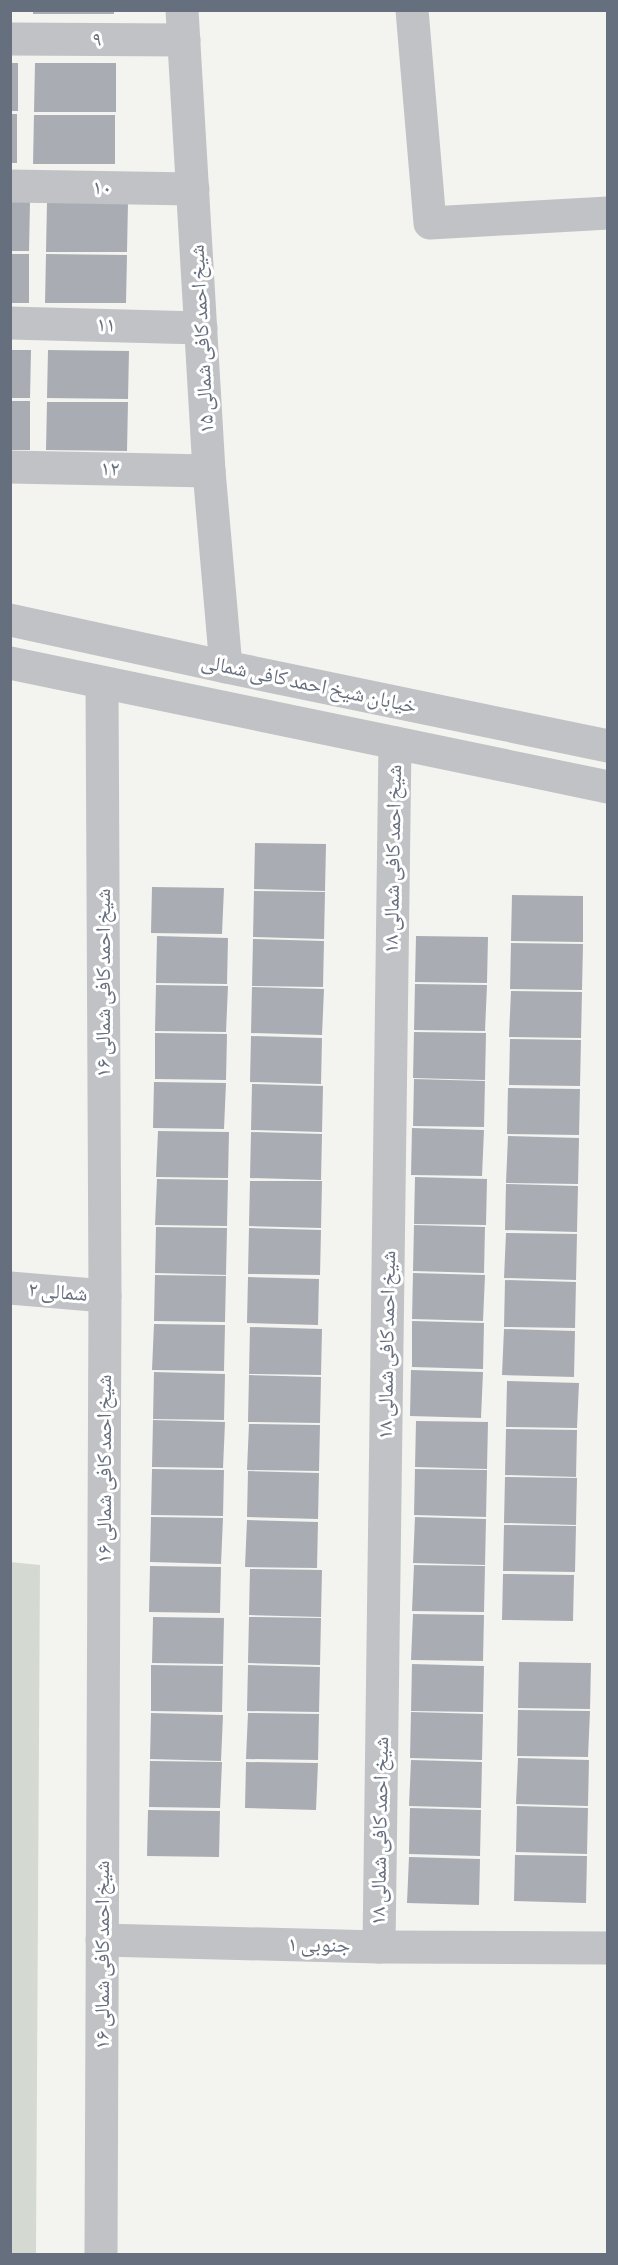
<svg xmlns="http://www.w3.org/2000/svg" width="618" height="2265" font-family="'Alegreya Sans','Noto Naskh Arabic',sans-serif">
<rect width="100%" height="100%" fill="#f3f4f0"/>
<!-- green -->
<path fill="#d4dad2" d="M 10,1562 L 40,1565 L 36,2254 L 10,2254 Z"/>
<!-- building -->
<g fill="#a9adb3">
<rect x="33" y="10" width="81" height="4"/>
<rect x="10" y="63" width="8" height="48"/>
<path d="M 35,63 L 116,63 L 116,112 L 34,112 Z"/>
<rect x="10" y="114" width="7" height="49"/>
<path d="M 34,115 L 115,115 L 115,164 L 33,164 Z"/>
<path d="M 10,202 L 30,202 L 29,251 L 10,251 Z"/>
<path d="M 47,202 L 128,203 L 127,252 L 46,252 Z"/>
<rect x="10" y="254" width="19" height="49"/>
<path d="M 46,254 L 127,255 L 126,303 L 45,303 Z"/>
<path d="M 10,350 L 31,350 L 30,398 L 10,398 Z"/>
<path d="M 48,350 L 129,351 L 128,399 L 47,398 Z"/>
<rect x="10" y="401" width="20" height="49"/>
<path d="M 47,402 L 128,402 L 127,451 L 46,450 Z"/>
<path d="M 255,843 L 326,844 L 325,891 L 254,889 Z"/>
<path d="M 152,887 L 224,888 L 222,934 L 151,933 Z"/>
<path d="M 254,891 L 325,892 L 324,939 L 253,937 Z"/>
<path d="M 512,895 L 583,896 L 583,942 L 511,941 Z"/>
<path d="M 157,936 L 228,938 L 227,984 L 156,983 Z"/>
<path d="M 416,936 L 488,937 L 487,983 L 415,982 Z"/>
<path d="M 253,939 L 324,941 L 323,987 L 252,986 Z"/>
<path d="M 511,943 L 583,944 L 582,990 L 510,989 Z"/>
<path d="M 415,984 L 487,985 L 485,1031 L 414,1030 Z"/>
<path d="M 156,985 L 228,986 L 226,1032 L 155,1031 Z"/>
<path d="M 252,987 L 324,989 L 322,1035 L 251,1033 Z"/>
<path d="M 511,991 L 582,992 L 581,1038 L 509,1037 Z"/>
<path d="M 414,1032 L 486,1033 L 485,1080 L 413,1078 Z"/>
<path d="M 155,1033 L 227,1034 L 226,1080 L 155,1079 Z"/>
<path d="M 251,1036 L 322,1038 L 321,1084 L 250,1082 Z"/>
<path d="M 510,1039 L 581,1040 L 580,1086 L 509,1085 Z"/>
<path d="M 414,1079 L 485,1081 L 484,1127 L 413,1126 Z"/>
<path d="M 154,1082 L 226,1083 L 224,1129 L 153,1128 Z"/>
<path d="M 252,1084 L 323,1086 L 322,1132 L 251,1130 Z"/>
<path d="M 508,1088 L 580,1089 L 579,1135 L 507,1134 Z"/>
<path d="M 412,1128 L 484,1130 L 482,1176 L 411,1175 Z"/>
<path d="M 158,1131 L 229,1132 L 228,1178 L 156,1177 Z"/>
<path d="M 251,1132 L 322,1134 L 321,1180 L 250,1178 Z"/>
<path d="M 508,1136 L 579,1138 L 578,1184 L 506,1183 Z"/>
<path d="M 415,1177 L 487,1179 L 486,1225 L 414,1224 Z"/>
<path d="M 157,1179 L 228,1180 L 227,1226 L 155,1225 Z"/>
<path d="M 250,1181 L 322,1181 L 321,1228 L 249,1226 Z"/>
<path d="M 506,1184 L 578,1186 L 577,1232 L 505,1230 Z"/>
<path d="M 414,1225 L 485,1227 L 484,1273 L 413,1271 Z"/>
<path d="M 156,1227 L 227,1228 L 226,1275 L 155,1273 Z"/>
<path d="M 249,1228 L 321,1230 L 320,1275 L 248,1274 Z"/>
<path d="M 506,1233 L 577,1234 L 576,1280 L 504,1278 Z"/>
<path d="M 413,1273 L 485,1275 L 483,1321 L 412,1319 Z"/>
<path d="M 155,1275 L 226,1276 L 225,1322 L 154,1321 Z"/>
<path d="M 248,1277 L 319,1279 L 318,1325 L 247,1323 Z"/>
<path d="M 505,1280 L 576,1282 L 575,1328 L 504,1327 Z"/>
<path d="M 412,1321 L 484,1323 L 483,1369 L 412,1367 Z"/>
<path d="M 154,1324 L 225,1325 L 224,1371 L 152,1370 Z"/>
<path d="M 250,1327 L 322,1329 L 321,1375 L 249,1374 Z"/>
<path d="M 504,1329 L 575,1331 L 574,1377 L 502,1375 Z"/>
<path d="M 411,1370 L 483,1372 L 481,1418 L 410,1416 Z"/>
<path d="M 154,1372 L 225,1374 L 224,1420 L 153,1419 Z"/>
<path d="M 249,1375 L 321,1377 L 320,1423 L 248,1422 Z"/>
<path d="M 507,1381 L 579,1383 L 577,1428 L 506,1427 Z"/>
<path d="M 153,1420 L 225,1422 L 223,1468 L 152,1467 Z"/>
<path d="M 416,1421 L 488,1422 L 487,1469 L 415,1467 Z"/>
<path d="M 249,1424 L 320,1425 L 319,1471 L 247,1470 Z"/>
<path d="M 506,1429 L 577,1430 L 576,1477 L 505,1475 Z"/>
<path d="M 152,1469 L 224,1470 L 223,1516 L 151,1515 Z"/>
<path d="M 415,1469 L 487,1470 L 486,1517 L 414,1515 Z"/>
<path d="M 248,1471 L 319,1473 L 318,1519 L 247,1517 Z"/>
<path d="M 505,1477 L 577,1478 L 576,1525 L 504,1523 Z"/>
<path d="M 151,1517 L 223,1518 L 221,1564 L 150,1562 Z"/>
<path d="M 415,1517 L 486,1519 L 485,1565 L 413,1563 Z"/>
<path d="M 247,1520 L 318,1522 L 317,1568 L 245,1567 Z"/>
<path d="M 504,1525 L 576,1526 L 575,1572 L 503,1571 Z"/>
<path d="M 414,1565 L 485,1566 L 484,1612 L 412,1611 Z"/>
<path d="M 150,1566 L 221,1567 L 220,1613 L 149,1612 Z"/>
<path d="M 250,1569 L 322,1570 L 321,1617 L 249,1615 Z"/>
<path d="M 503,1574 L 574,1575 L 573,1621 L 502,1620 Z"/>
<path d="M 413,1614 L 484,1615 L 483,1661 L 411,1660 Z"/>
<path d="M 153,1617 L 224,1618 L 223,1664 L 152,1663 Z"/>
<path d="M 249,1617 L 321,1618 L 320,1665 L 248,1663 Z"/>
<path d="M 519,1662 L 591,1663 L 590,1709 L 518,1708 Z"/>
<path d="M 412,1664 L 484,1666 L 483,1712 L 411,1711 Z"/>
<path d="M 151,1665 L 223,1666 L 222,1712 L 151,1711 Z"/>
<path d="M 248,1665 L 320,1667 L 319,1712 L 247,1711 Z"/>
<path d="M 518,1710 L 590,1711 L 588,1757 L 517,1756 Z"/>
<path d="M 411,1712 L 483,1714 L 482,1760 L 410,1758 Z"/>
<path d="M 151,1713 L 223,1715 L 221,1761 L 150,1759 Z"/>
<path d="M 248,1713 L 319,1714 L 318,1760 L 246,1759 Z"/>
<path d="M 518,1758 L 589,1760 L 588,1806 L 516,1804 Z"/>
<path d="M 411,1760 L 482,1762 L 481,1808 L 409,1806 Z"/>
<path d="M 150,1761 L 222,1762 L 220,1808 L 149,1807 Z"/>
<path d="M 246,1762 L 318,1763 L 316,1810 L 245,1808 Z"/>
<path d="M 517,1806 L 588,1808 L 587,1854 L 516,1852 Z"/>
<path d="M 410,1808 L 481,1810 L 480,1856 L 409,1854 Z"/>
<path d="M 148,1810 L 220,1811 L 219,1857 L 147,1856 Z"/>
<path d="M 515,1855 L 587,1856 L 586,1903 L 514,1901 Z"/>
<path d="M 409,1857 L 480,1859 L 479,1905 L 407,1903 Z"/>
</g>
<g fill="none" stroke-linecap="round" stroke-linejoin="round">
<!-- minor -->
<g stroke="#c0c2c5" stroke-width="33">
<path d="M 182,10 L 209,471 L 226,667"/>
<path d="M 412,10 L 430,223 L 608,213"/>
<path d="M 10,39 L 184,40"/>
<path d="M 10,186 L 193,189"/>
<path d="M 10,323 L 201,328"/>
<path d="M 10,467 L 209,471"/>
<path d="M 10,620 L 226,667 L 608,746"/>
<path d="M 10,663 L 608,787"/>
<path d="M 10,1288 L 105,1296"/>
<path d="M 102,1940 L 379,1947 L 608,1948"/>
<path d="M 379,1947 L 395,743"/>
<path d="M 101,2254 L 105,1296 L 102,683"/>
</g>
</g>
<g text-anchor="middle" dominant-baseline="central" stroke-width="6" stroke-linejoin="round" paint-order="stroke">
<!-- street labels -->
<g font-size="21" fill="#666f7e" stroke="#fff">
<text x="97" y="39">۹</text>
<text transform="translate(102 188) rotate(1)">۱۰</text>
<text transform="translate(106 325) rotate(1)">۱۱</text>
<text transform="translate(202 339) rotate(-93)">شیخ احمد کافی شمالی ۱۵</text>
<text transform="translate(110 469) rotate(1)">۱۲</text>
<text transform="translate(309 684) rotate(12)">خیابان شیخ احمد کافی شمالی</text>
<text transform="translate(393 859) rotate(-89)">شیخ احمد کافی شمالی ۱۸</text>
<text transform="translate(103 983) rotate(-90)">شیخ احمد کافی شمالی ۱۶</text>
<text transform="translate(58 1292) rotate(5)">۲ شمالی</text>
<text transform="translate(387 1345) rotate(-89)">شیخ احمد کافی شمالی ۱۸</text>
<text transform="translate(104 1469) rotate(-90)">شیخ احمد کافی شمالی ۱۶</text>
<text transform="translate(380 1831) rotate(-89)">شیخ احمد کافی شمالی ۱۸</text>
<text transform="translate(319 1945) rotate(1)">جنوبی ۱</text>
<text transform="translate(102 1955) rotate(-90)">شیخ احمد کافی شمالی ۱۶</text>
</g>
</g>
<!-- border -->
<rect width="618" height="2265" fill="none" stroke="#666f7e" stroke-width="24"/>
</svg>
